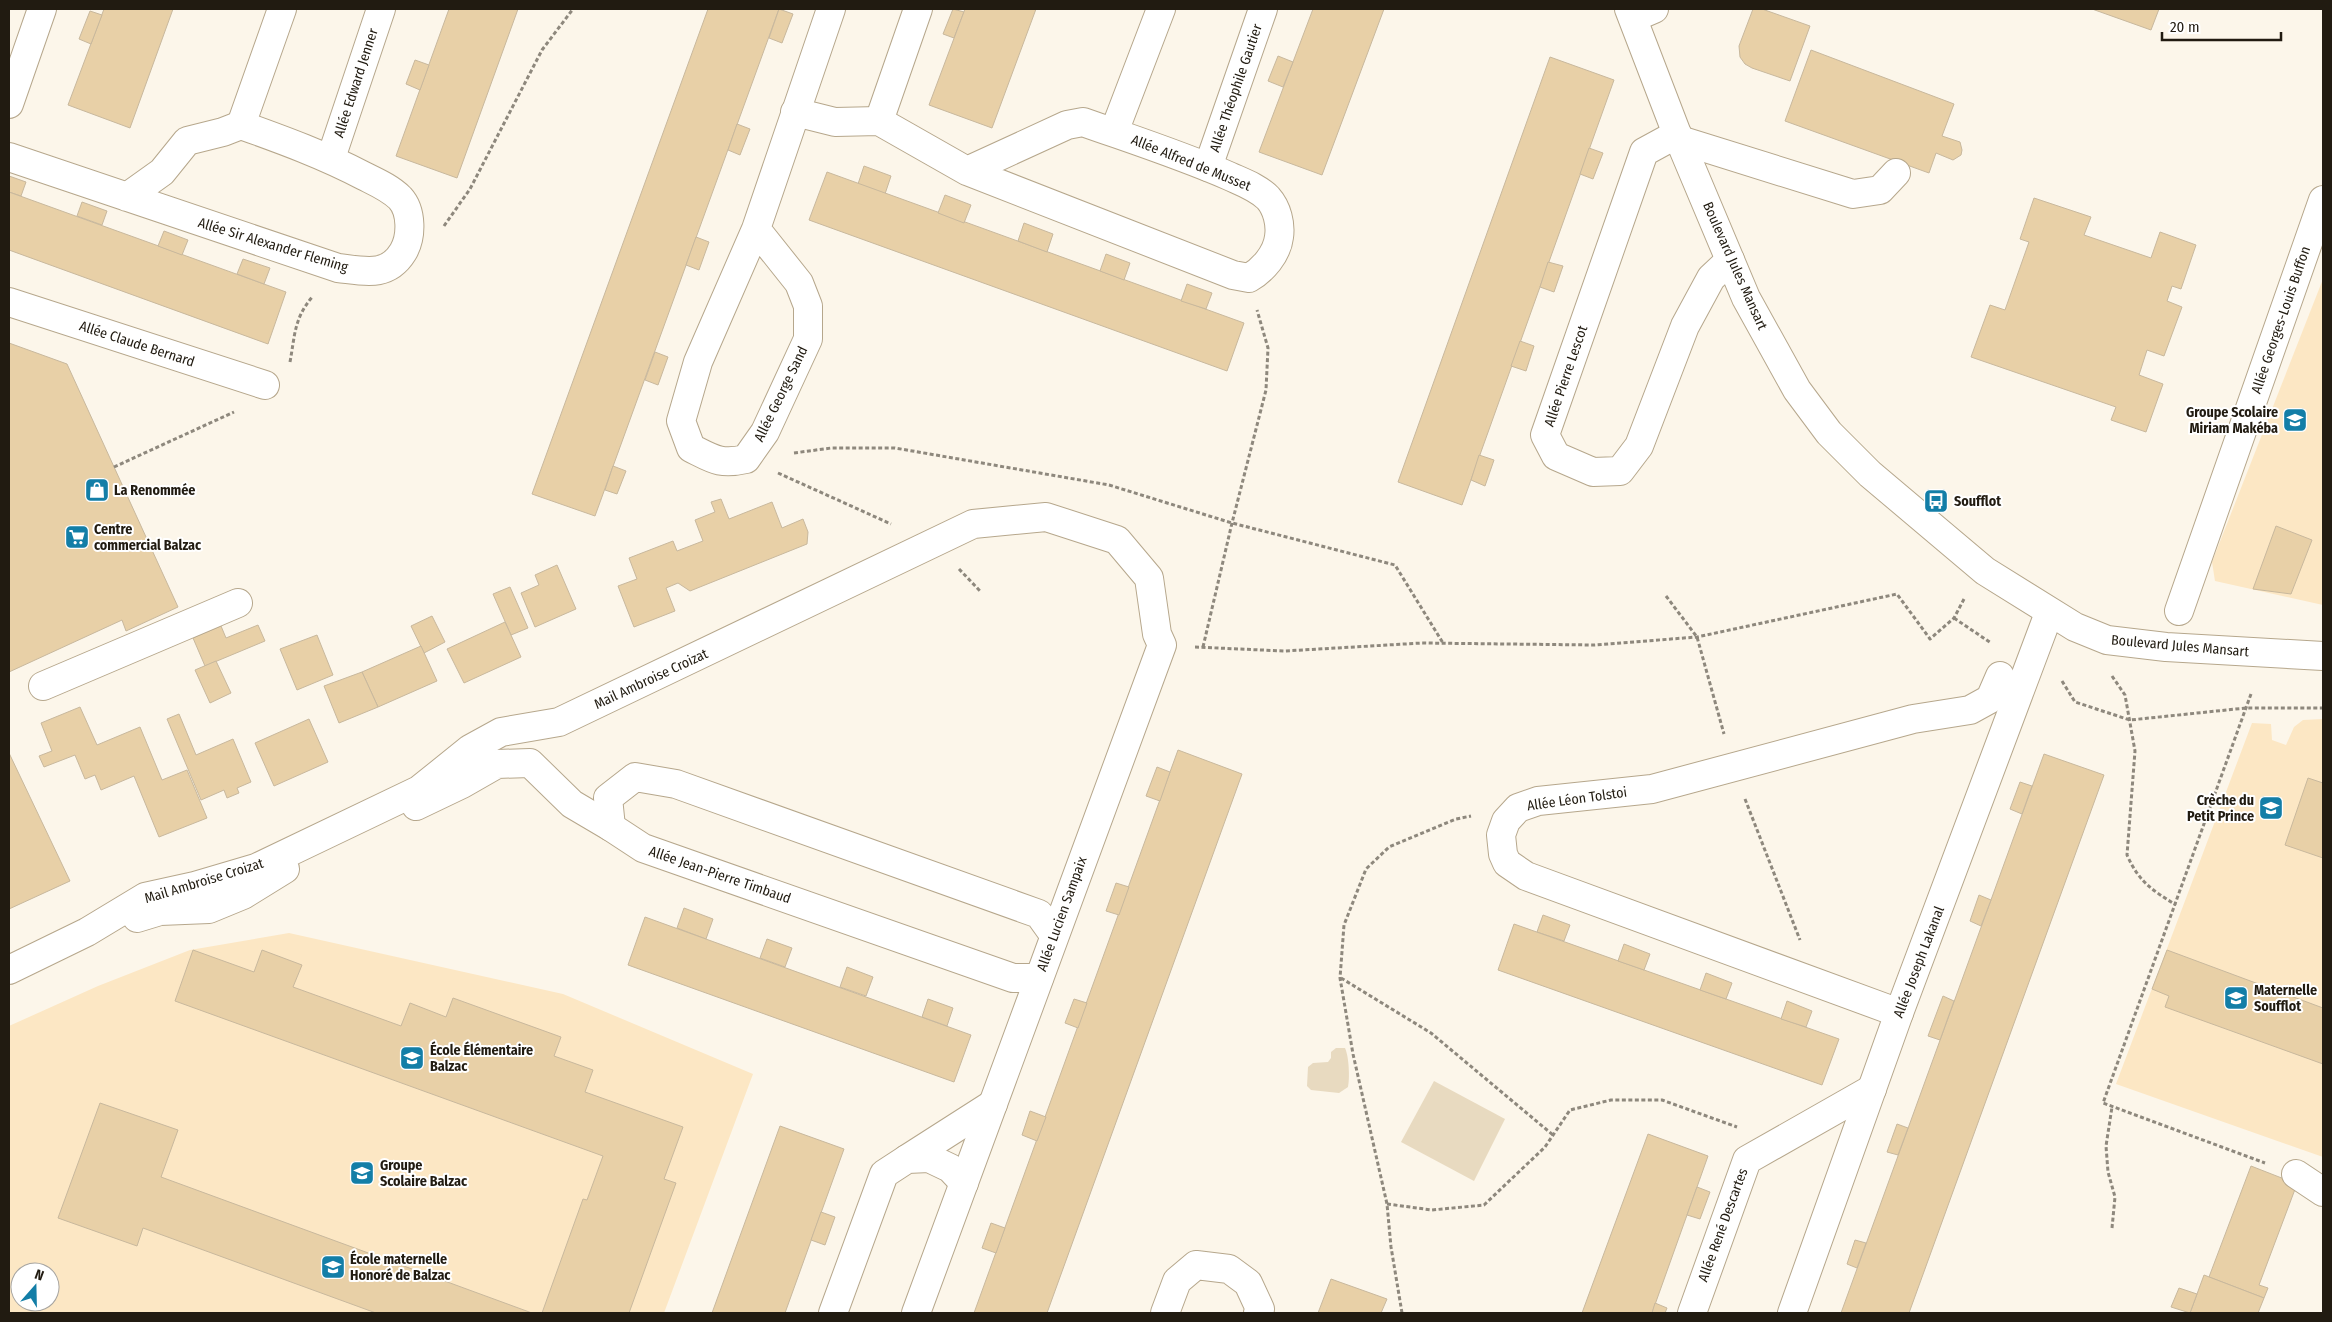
<svg xmlns="http://www.w3.org/2000/svg" width="2332" height="1322" font-family="'Fira Sans Condensed',sans-serif">
<rect width="100%" height="100%" fill="#fcf6ea"/>
<!-- built -->
<g fill="#fce7c4" fill-rule="evenodd">
<path d="M 2323,279 L 2323,605 L 2215,581 L 2212,562 Z"/>
<path d="M 2323,719 L 2323,1157 L 2116,1084 L 2252,723 L 2271,724 L 2272,740 L 2286,745 L 2294,727 L 2303,720 Z"/>
<path d="M 289,933 L 563,994 L 753,1074 L 664,1313 L 9,1313 L 9,1026 L 98,986 L 190,950 ZM 20,1272 L 50,1272 L 50,1302 L 20,1302 Z"/>
</g>
<!-- green -->
<g fill="#e8dac0">
<path d="M 1336,1048 L 1345,1048 C 1349,1056 1350,1079 1348,1087 L 1339,1093 L 1311,1090 L 1307,1086 L 1308,1067 L 1313,1063 L 1328,1062 L 1331,1058 L 1331,1052 Z"/>
<path d="M 1434,1081 L 1505,1119 L 1474,1181 L 1401,1142 Z"/>
</g>
<!-- building -->
<g fill="#e8d0a7" stroke="#c8b89d">
<path d="M 104,9 L 173,9 L 130,128 L 68,105 Z"/>
<path d="M 449,9 L 518,9 L 457,178 L 396,156 Z"/>
<path d="M 708,9 L 779,9 L 595,516 L 532,494 Z"/>
<path d="M 779,9 L 793,14 L 782,43 L 769,38 Z"/>
<path d="M 953,9 L 964,12 L 954,38 L 943,34 Z"/>
<path d="M 965,9 L 1036,9 L 992,128 L 929,105 Z"/>
<path d="M 1313,9 L 1384,9 L 1322,175 L 1259,152 Z"/>
<path d="M 1753,9 L 1762,9 L 1810,26 L 1790,81 L 1752,68 L 1745,64 L 1740,57 L 1739,46 Z"/>
<path d="M 2092,9 L 2159,9 L 2151,30 Z"/>
<path d="M 90,11 L 102,15 L 91,44 L 79,39 Z"/>
<path d="M 1811,50 L 1954,104 L 1942,136 L 1960,142 L 1962,150 L 1961,155 L 1953,160 L 1936,153 L 1929,173 L 1785,121 Z"/>
<path d="M 1278,56 L 1293,62 L 1283,87 L 1268,81 Z"/>
<path d="M 1550,57 L 1614,80 L 1462,505 L 1398,482 Z"/>
<path d="M 415,60 L 429,65 L 420,90 L 406,84 Z"/>
<path d="M 737,124 L 750,129 L 740,155 L 728,150 Z"/>
<path d="M 1589,148 L 1603,153 L 1593,179 L 1580,174 Z"/>
<path d="M 864,166 L 891,176 L 885,194 L 858,184 Z"/>
<path d="M 827,172 L 1244,323 L 1227,371 L 809,220 Z"/>
<path d="M 9,176 L 26,182 L 21,196 L 9,192 Z"/>
<path d="M 9,192 L 286,292 L 268,344 L 9,250 Z"/>
<path d="M 945,195 L 971,205 L 964,223 L 938,213 Z"/>
<path d="M 2034,198 L 2091,217 L 2084,235 L 2151,258 L 2160,232 L 2196,245 L 2181,289 L 2172,286 L 2167,301 L 2182,307 L 2164,356 L 2147,350 L 2139,375 L 2163,384 L 2146,432 L 2111,420 L 2116,407 L 1971,357 L 1990,305 L 2005,310 L 2029,242 L 2020,239 Z"/>
<path d="M 82,202 L 107,211 L 102,225 L 77,216 Z"/>
<path d="M 1024,223 L 1053,234 L 1047,252 L 1018,241 Z"/>
<path d="M 164,231 L 188,240 L 182,255 L 158,246 Z"/>
<path d="M 696,237 L 709,242 L 699,270 L 686,265 Z"/>
<path d="M 1106,254 L 1130,263 L 1124,280 L 1100,271 Z"/>
<path d="M 243,259 L 270,268 L 264,284 L 237,274 Z"/>
<path d="M 1548,262 L 1563,266 L 1554,292 L 1540,287 Z"/>
<path d="M 1187,284 L 1212,293 L 1206,309 L 1181,301 Z"/>
<path d="M 1520,341 L 1534,346 L 1526,371 L 1511,366 Z"/>
<path d="M 9,343 L 67,364 L 178,607 L 126,631 L 122,620 L 9,672 Z"/>
<path d="M 655,352 L 668,357 L 658,385 L 645,380 Z"/>
<path d="M 1479,455 L 1494,460 L 1485,486 L 1471,480 Z"/>
<path d="M 613,466 L 626,471 L 617,494 L 605,490 Z"/>
<path d="M 721,499 L 729,519 L 772,502 L 782,528 L 803,519 L 808,532 L 807,544 L 690,591 L 678,583 L 666,588 L 675,611 L 634,627 L 618,586 L 637,579 L 629,558 L 673,541 L 677,551 L 703,541 L 695,520 L 715,512 L 711,502 Z"/>
<path d="M 2276,526 L 2312,540 L 2291,594 L 2253,589 Z"/>
<path d="M 557,565 L 576,609 L 535,627 L 521,593 L 539,585 L 535,575 Z"/>
<path d="M 510,587 L 528,628 L 511,635 L 493,594 Z"/>
<path d="M 432,616 L 445,642 L 424,653 L 411,626 Z"/>
<path d="M 505,622 L 521,657 L 464,683 L 447,649 Z"/>
<path d="M 258,625 L 265,641 L 205,666 L 193,638 L 221,626 L 226,638 Z"/>
<path d="M 317,635 L 333,675 L 297,690 L 280,649 Z"/>
<path d="M 421,646 L 437,681 L 378,707 L 362,672 Z"/>
<path d="M 216,661 L 231,693 L 210,703 L 195,670 Z"/>
<path d="M 362,672 L 378,707 L 339,723 L 324,686 Z"/>
<path d="M 80,707 L 97,745 L 140,727 L 162,780 L 187,770 L 207,818 L 159,837 L 134,776 L 101,790 L 95,775 L 85,779 L 75,755 L 44,767 L 39,756 L 52,751 L 41,723 Z"/>
<path d="M 179,714 L 196,755 L 233,739 L 251,782 L 237,788 L 239,793 L 227,798 L 224,790 L 201,800 L 167,719 Z"/>
<path d="M 309,719 L 328,762 L 274,786 L 255,743 Z"/>
<path d="M 1178,750 L 1242,774 L 1047,1313 L 974,1313 Z"/>
<path d="M 9,753 L 70,881 L 9,909 Z"/>
<path d="M 2044,754 L 2104,775 L 1909,1313 L 1841,1313 Z"/>
<path d="M 1157,767 L 1170,772 L 1160,801 L 1146,796 Z"/>
<path d="M 2308,778 L 2323,783 L 2323,858 L 2285,845 Z"/>
<path d="M 2020,782 L 2032,786 L 2022,814 L 2010,809 Z"/>
<path d="M 1116,883 L 1129,887 L 1119,915 L 1106,911 Z"/>
<path d="M 1979,895 L 1991,900 L 1981,926 L 1970,921 Z"/>
<path d="M 684,908 L 713,919 L 706,939 L 677,928 Z"/>
<path d="M 1543,915 L 1570,925 L 1564,941 L 1537,932 Z"/>
<path d="M 645,917 L 971,1035 L 954,1082 L 628,965 Z"/>
<path d="M 1514,924 L 1839,1039 L 1822,1085 L 1498,970 Z"/>
<path d="M 767,939 L 792,948 L 785,967 L 760,958 Z"/>
<path d="M 1624,944 L 1650,954 L 1644,970 L 1618,961 Z"/>
<path d="M 193,950 L 254,972 L 262,950 L 302,965 L 293,987 L 401,1026 L 410,1003 L 446,1017 L 453,998 L 561,1037 L 554,1056 L 593,1070 L 585,1092 L 683,1127 L 664,1179 L 676,1183 L 629,1313 L 542,1313 L 583,1199 L 587,1200 L 603,1156 L 175,1001 Z"/>
<path d="M 2167,950 L 2323,1008 L 2323,1064 L 2165,1007 L 2169,996 L 2152,989 Z"/>
<path d="M 847,967 L 873,977 L 866,996 L 840,987 Z"/>
<path d="M 1706,973 L 1732,983 L 1726,999 L 1700,990 Z"/>
<path d="M 1943,996 L 1954,1001 L 1940,1040 L 1928,1036 Z"/>
<path d="M 928,999 L 953,1008 L 947,1026 L 922,1017 Z"/>
<path d="M 1074,999 L 1087,1003 L 1078,1028 L 1065,1023 Z"/>
<path d="M 1787,1001 L 1812,1011 L 1806,1027 L 1781,1019 Z"/>
<path d="M 100,1103 L 178,1130 L 161,1177 L 532,1313 L 376,1313 L 143,1228 L 137,1246 L 58,1218 Z"/>
<path d="M 1030,1111 L 1046,1117 L 1037,1141 L 1022,1135 Z"/>
<path d="M 1897,1124 L 1908,1128 L 1898,1155 L 1887,1152 Z"/>
<path d="M 780,1126 L 844,1149 L 785,1313 L 712,1313 Z"/>
<path d="M 1648,1134 L 1708,1156 L 1697,1187 L 1652,1313 L 1582,1313 Z"/>
<path d="M 2251,1166 L 2297,1184 L 2259,1285 L 2268,1288 L 2264,1298 L 2209,1277 Z"/>
<path d="M 1697,1187 L 1710,1192 L 1700,1219 L 1687,1215 Z"/>
<path d="M 821,1212 L 835,1217 L 825,1245 L 811,1240 Z"/>
<path d="M 991,1223 L 1005,1228 L 996,1253 L 982,1248 Z"/>
<path d="M 1855,1240 L 1866,1243 L 1857,1268 L 1847,1264 Z"/>
<path d="M 2204,1275 L 2264,1298 L 2258,1313 L 2190,1313 Z"/>
<path d="M 1331,1279 L 1387,1299 L 1381,1313 L 1318,1313 Z"/>
<path d="M 2179,1288 L 2197,1294 L 2190,1313 L 2171,1307 Z"/>
<path d="M 1655,1303 L 1667,1308 L 1665,1313 L 1652,1313 Z"/>
</g>
<g fill="none" stroke-linecap="round" stroke-linejoin="round">
<defs>
<g id="minor">
<path d="M 1629,9 L 1677,134 L 1746,298 L 1797,390 L 1829,433 L 1870,474 L 1985,571 L 2075,627 L 2107,640 L 2166,647 L 2323,656"/>
<path d="M 1633,18 L 1654,9"/>
<path d="M 9,104 L 42,9"/>
<path d="M 795,112 L 835,122 L 879,121 L 967,171 L 1233,275 L 1249,278 C 1263,270 1277,254 1279,237 C 1281,224 1277,208 1268,198 C 1257,187 1242,182 1229,176 C 1181,155 1131,139 1083,122 L 1067,125 L 967,171"/>
<path d="M 879,121 L 918,9"/>
<path d="M 241,125 L 282,9"/>
<path d="M 1114,132 L 1161,9"/>
<path d="M 1677,134 L 1644,152 L 1545,435 L 1556,456 L 1593,472 L 1620,471 L 1639,446 L 1685,326 L 1711,278 L 1730,260"/>
<path d="M 1680,140 L 1853,194 L 1880,190 L 1896,173"/>
<path d="M 9,157 L 338,268 C 364,271 387,278 403,252 C 412,237 412,211 400,198 C 390,188 376,182 364,176 C 324,155 283,140 241,125 L 223,132 L 187,141 L 162,172 L 127,197"/>
<path d="M 331,158 L 381,9"/>
<path d="M 1208,167 L 1263,9"/>
<path d="M 756,229 L 698,362 L 681,421 L 691,448 C 713,459 720,465 746,459 L 765,432 L 808,339 L 808,306 L 799,283 L 756,229 L 831,9"/>
<path d="M 9,302 L 265,385"/>
<path d="M 2179,611 L 2323,200"/>
<path d="M 43,686 L 238,603"/>
<path d="M 416,806 L 462,784 L 497,764 L 530,763 L 572,804 L 611,827"/>
<path d="M 137,918 L 160,911 L 209,909 L 243,895 L 285,869"/>
<path d="M 9,970 L 87,932 L 145,897 L 195,886 L 256,868 L 419,790 L 470,749 L 501,732 L 559,722 L 973,524 L 1046,517 L 1117,540 L 1149,578 L 1157,634 L 1162,645 L 916,1313"/>
<path d="M 1039,978 L 1013,978 L 643,848 L 611,827 L 608,798 L 635,777 L 676,784 L 1039,914 L 1054,935"/>
<path d="M 1899,1013 L 1526,876 L 1507,863 L 1503,854 L 1501,835 L 1506,821 L 1518,808 L 1538,801 L 1652,789 L 1913,719 L 1970,710 L 1990,699 L 2000,676"/>
<path d="M 907,1159 L 993,1104"/>
<path d="M 2296,1174 L 2323,1192"/>
<path d="M 833,1313 L 884,1174 L 907,1159 L 929,1158 L 950,1168 L 964,1183"/>
<path d="M 1165,1313 L 1177,1281 L 1196,1265 L 1229,1269 L 1248,1283 L 1260,1309 L 1258,1313"/>
<path d="M 1692,1313 L 1747,1160 L 1872,1089"/>
<path d="M 1792,1313 L 1899,1013 L 2049,613"/>
</g>
</defs>
<!-- minor casing -->
<use href="#minor" stroke="#b6a78c" stroke-width="30"/>
<!-- path -->
<g stroke="#8e887d" stroke-width="3" stroke-dasharray="4 2.5" stroke-linecap="butt">
<path d="M 444,226 L 470,189 L 542,50 L 573,9"/>
<path d="M 290,362 C 295,335 294,318 313,296"/>
<path d="M 794,453 L 831,448 L 895,448 L 1109,485 L 1232,523 L 1395,565 L 1443,643"/>
<path d="M 114,467 L 234,412"/>
<path d="M 778,473 L 891,524"/>
<path d="M 959,569 L 981,592"/>
<path d="M 1666,596 L 1697,637 L 1724,734"/>
<path d="M 1954,618 L 1991,643"/>
<path d="M 1195,647 L 1284,651 L 1422,643 L 1594,645 L 1697,637 L 1897,594 L 1930,639 L 1954,618 L 1964,599"/>
<path d="M 1203,647 L 1232,523 L 1266,390 L 1268,348 L 1257,310"/>
<path d="M 2112,676 L 2125,695 L 2135,751 L 2127,855 C 2139,882 2152,890 2176,905"/>
<path d="M 2062,681 L 2075,702 L 2130,720 L 2246,708 L 2323,708"/>
<path d="M 2251,694 L 2103,1103 L 2265,1163"/>
<path d="M 1745,799 L 1800,940"/>
<path d="M 1341,978 L 1431,1033 L 1553,1135"/>
<path d="M 1387,1204 L 1432,1210 L 1484,1205 L 1545,1147 L 1570,1110 L 1611,1100 L 1662,1100 L 1737,1127"/>
<path d="M 2112,1228 L 2115,1197 L 2108,1172 L 2106,1146 L 2112,1107"/>
<path d="M 1402,1313 L 1391,1247 L 1387,1204 L 1353,1054 L 1340,978 L 1344,925 L 1366,869 L 1389,847 L 1456,819 L 1471,816"/>
</g>
<!-- minor -->
<use href="#minor" stroke="#fff" stroke-width="28"/>
</g>
<!-- icons -->
<defs>
<symbol id="school-square" viewBox="-11 -11 22 22"><rect x="-9" y="-9" width="18" height="18" rx="4" fill="#137ea7" stroke="#fff"/><path d="M0-5L7-2L0 1L-7-2ZM-4 1L0 2.5L4 1V4Q0 6-4 4Z" fill="#fff"/></symbol>
<symbol id="shop-square" viewBox="-11 -11 22 22"><rect x="-9" y="-9" width="18" height="18" rx="4" fill="#137ea7" stroke="#fff"/><path d="M-5-2.5h2.3a2.7 3.5 0 0 1 5.4 0H5L5.5 6h-11ZM-1.5-2.5h3a1.5 2.3 0 0 0-3 0Z" fill="#fff"/></symbol>
<symbol id="bus-square" viewBox="-11 -11 22 22"><rect x="-9" y="-9" width="18" height="18" rx="4" fill="#137ea7" stroke="#fff"/><path d="M-5-6H5V4H4V6H2V4H-2V6H-4V4H-5ZM-3.5-4V0h7V-4ZM-3.5 1.2v1.5H-2V1.2ZM2 1.2v1.5H3.5V1.2Z" fill="#fff"/></symbol>
<symbol id="supermarket-square" viewBox="-11 -11 22 22"><rect x="-9" y="-9" width="18" height="18" rx="4" fill="#137ea7" stroke="#fff"/><path d="M-6-5.5h2.5l.6 2H6L4.5 2H-2.5L-4.4-4H-6ZM-1.5 3.2a1.3 1.3 0 1 0 .1 0ZM3 3.2a1.3 1.3 0 1 0 .1 0Z" fill="#fff"/></symbol>
</defs>
<g fill-rule="evenodd">
<use href="#school-square" x="2281" y="406" width="28" height="28"/>
<use href="#shop-square" x="83" y="476" width="28" height="28"/>
<use href="#bus-square" x="1922" y="487" width="28" height="28"/>
<use href="#supermarket-square" x="63" y="523" width="28" height="28"/>
<use href="#school-square" x="2257" y="794" width="28" height="28"/>
<use href="#school-square" x="2222" y="984" width="28" height="28"/>
<use href="#school-square" x="398" y="1044" width="28" height="28"/>
<use href="#school-square" x="348" y="1159" width="28" height="28"/>
<use href="#school-square" x="319" y="1253" width="28" height="28"/>
</g>
<g text-anchor="middle" dominant-baseline="central" stroke-width="4" stroke-linejoin="round" paint-order="stroke">
<!-- street labels -->
<g font-size="14" fill="#211b11" stroke="#fff">
<text transform="translate(356 83) rotate(-72)">Allée Edward Jenner</text>
<text transform="translate(1236 88) rotate(-71)">Allée Théophile Gautier</text>
<text transform="translate(1191 163) rotate(22)">Allée Alfred de Musset</text>
<text transform="translate(273 245) rotate(17)">Allée Sir Alexander Fleming</text>
<text transform="translate(1735 266) rotate(66)">Boulevard Jules Mansart</text>
<text transform="translate(2281 320) rotate(-71)">Allée Georges-Louis Buffon</text>
<text transform="translate(137 344) rotate(18)">Allée Claude Bernard</text>
<text transform="translate(1566 376) rotate(-71)">Allée Pierre Lescot</text>
<text transform="translate(781 394) rotate(-64)">Allée George Sand</text>
<text transform="translate(2180 646) rotate(5)">Boulevard Jules Mansart</text>
<text transform="translate(651 679) rotate(-25)">Mail Ambroise Croizat</text>
<text transform="translate(1577 799) rotate(-8)">Allée Léon Tolstoi</text>
<text transform="translate(720 875) rotate(19)">Allée Jean-Pierre Timbaud</text>
<text transform="translate(204 881) rotate(-17)">Mail Ambroise Croizat</text>
<text transform="translate(1062 914) rotate(-70)">Allée Lucien Sampaix</text>
<text transform="translate(1919 962) rotate(-69)">Allée Joseph Lakanal</text>
<text transform="translate(1723 1225) rotate(-70)">Allée René Descartes</text>
</g>
<!-- poi labels -->
<g font-size="14" font-weight="bold" fill="#211b11" stroke="#fff" text-anchor="start">
<text x="2278" y="412" text-anchor="end">Groupe Scolaire<tspan x="2278" dy="16">Miriam Makéba</tspan></text>
<text x="114" y="490">La Renommée</text>
<text x="1954" y="501">Soufflot</text>
<text x="94" y="529">Centre<tspan x="94" dy="16">commercial Balzac</tspan></text>
<text x="2254" y="800" text-anchor="end">Crèche du<tspan x="2254" dy="16">Petit Prince</tspan></text>
<text x="2254" y="990">Maternelle<tspan x="2254" dy="16">Soufflot</tspan></text>
<text x="430" y="1050">École Élémentaire<tspan x="430" dy="16">Balzac</tspan></text>
<text x="380" y="1165">Groupe<tspan x="380" dy="16">Scolaire Balzac</tspan></text>
<text x="350" y="1259">École maternelle<tspan x="350" dy="16">Honoré de Balzac</tspan></text>
</g>
</g>
<!-- border -->
<rect width="2332" height="1322" fill="none" stroke="#211b11" stroke-width="20"/>
<!-- north arrow -->
<g transform="translate(35 1287) rotate(20)"><circle r="24" fill="#ffffff" stroke="#a6a4a0"/>
<path d="M0-4L9 19L0 12L-9 19Z" fill="#137ea7"/>
<text y="-8" font-size="14" font-weight="bold" text-anchor="middle" fill="#211b11">N</text>
</g>
<!-- scale -->
<path d="M2162 32v8h119v-8" fill="none" stroke="#211b11" stroke-width="2.5"/>
<text x="2170" y="32" font-size="15" fill="#211b11" stroke="#ffffff" stroke-width="4" paint-order="stroke">20 m</text>
</svg>
